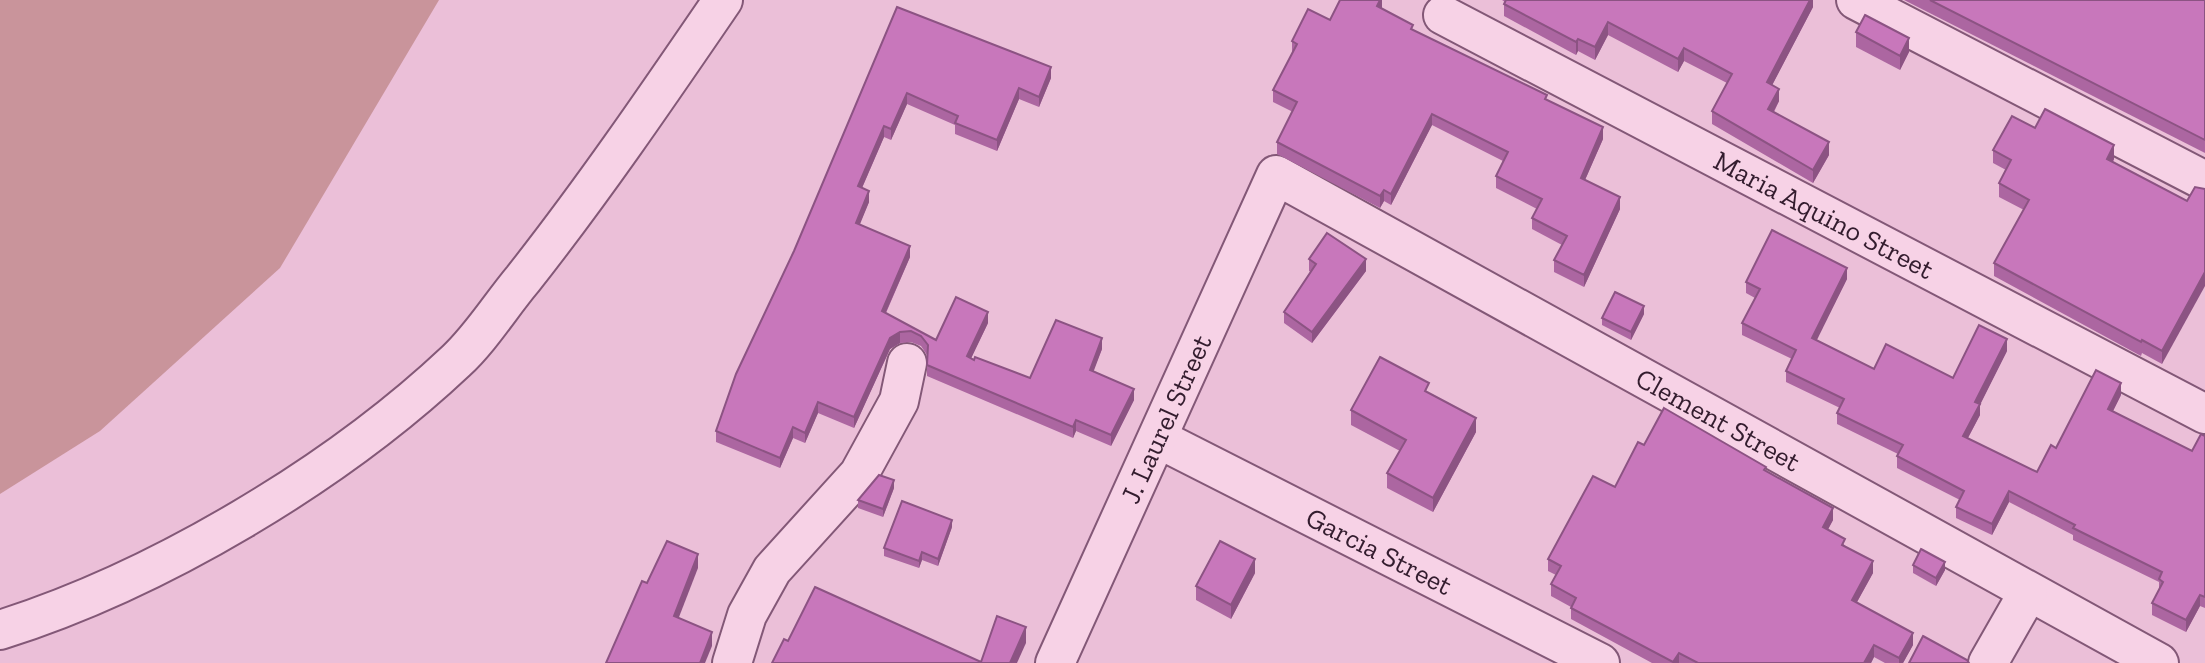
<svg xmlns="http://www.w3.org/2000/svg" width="2205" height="663" font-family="'Zilla Slab',serif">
<rect width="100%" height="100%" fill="#ebbfd8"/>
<!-- green -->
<path fill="#c9949b" d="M 0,0 L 439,0 L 280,268 L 100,431 L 0,494 Z"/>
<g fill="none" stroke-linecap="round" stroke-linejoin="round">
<defs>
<g id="minor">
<path d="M 1856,0 L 2205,181"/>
<path id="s1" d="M 1443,15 L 2205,414"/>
<path id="s2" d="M 1159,439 L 1600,663"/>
<path d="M 0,630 C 158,580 336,474 456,361 C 481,338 501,305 523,279 C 594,189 658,95 723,0"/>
<path d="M 732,663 L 747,615 L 772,570 L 859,474 L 899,401 L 907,363"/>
<path id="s3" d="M 1055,663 L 1276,175 L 2159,663"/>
<path d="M 1988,663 L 2028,593"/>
</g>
</defs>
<!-- minor casing -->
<use href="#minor" stroke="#835877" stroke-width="42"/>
<!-- minor -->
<use href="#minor" stroke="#f7d2e6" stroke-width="38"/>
</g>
<!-- wall -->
<g fill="#ac66a1">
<path d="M 1382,0 L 1381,8 L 1413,30 L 1547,100 L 1603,139 L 1585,180 L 1620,209 L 1584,287 L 1554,272 L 1554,260 L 1562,245 L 1532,229 L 1532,218 L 1537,209 L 1496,188 L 1496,176 L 1503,161 L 1432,125 L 1391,205 L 1384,201 L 1380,208 L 1277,154 L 1277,142 L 1293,112 L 1273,102 L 1273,90 L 1292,53 L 1292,41 L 1330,20 Z"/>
<path d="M 1502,0 L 1813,0 L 1813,7 L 1772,85 L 1779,101 L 1774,112 L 1829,155 L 1813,183 L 1712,124 L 1712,111 L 1727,83 L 1684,61 L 1678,72 L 1608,35 L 1595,60 L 1578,51 L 1576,55 L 1504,16 L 1504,4 L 1505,2 Z"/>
<path d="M 1904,0 L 2205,0 L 2205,153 Z"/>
<path d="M 897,7 L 1051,78 L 1039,107 L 1019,99 L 997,151 L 955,134 L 955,125 L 907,104 L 891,140 L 884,137 L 862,188 L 869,202 L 859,225 L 910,257 L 886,313 L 936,340 L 988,323 L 971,358 L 1030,378 L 1102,349 L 1093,371 L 1134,400 L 1111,446 L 1076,431 L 1073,438 L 927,376 L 927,355 L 921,346 L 911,342 L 900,343 L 890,349 L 854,428 L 818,413 L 805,443 L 793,438 L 780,468 L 716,442 L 716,431 L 794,251 Z"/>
<path d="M 1856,32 L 1909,52 L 1900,70 L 1856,47 Z"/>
<path d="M 2035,128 L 2114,159 L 2113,162 L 2187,201 L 2162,364 L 2142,353 L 2141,356 L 1994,276 L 1994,263 L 2024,210 L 1999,197 L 1999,183 L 2006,170 L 1993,163 L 1993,150 Z"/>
<path d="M 1309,259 L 1366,271 L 1312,343 L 1284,323 L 1284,312 L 1311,272 L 1309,271 Z"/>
<path d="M 1847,279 L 1816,340 L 1874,369 L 1953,378 L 2007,351 L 1980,404 L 1980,415 L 1968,438 L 2037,472 L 2056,448 L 2121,395 L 2113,411 L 2192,451 L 2205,436 L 2205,608 L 2200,606 L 2186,632 L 2152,615 L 2152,603 L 2159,590 L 2159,582 L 2073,540 L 2073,535 L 2009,502 L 1992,535 L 1956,518 L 1956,507 L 1960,500 L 1897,468 L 1897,456 L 1898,454 L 1837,424 L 1837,413 L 1840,408 L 1786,382 L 1786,371 L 1792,359 L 1742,335 L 1742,323 L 1755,298 L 1746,293 L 1746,282 Z"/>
<path d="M 1644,314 L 1631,340 L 1602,325 L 1602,318 Z"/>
<path d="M 1429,393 L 1476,432 L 1433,512 L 1387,488 L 1387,473 L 1400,451 L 1351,425 L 1351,410 Z"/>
<path d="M 1644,445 L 1766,471 L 1833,520 L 1828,529 L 1873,573 L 1857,602 L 1913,645 L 1903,663 L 1885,663 L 1874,657 L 1871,663 L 1652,663 L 1571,619 L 1571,607 L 1551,596 L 1551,584 L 1556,575 L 1548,571 L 1548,559 L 1615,487 Z"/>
<path d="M 894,488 L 883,517 L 858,508 L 858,500 Z"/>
<path d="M 952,527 L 938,566 L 922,560 L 919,568 L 884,556 L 884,548 Z"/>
<path d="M 1913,565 L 1945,570 L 1936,586 L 1913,573 Z"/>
<path d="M 1255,573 L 1231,619 L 1196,600 L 1196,586 Z"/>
</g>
<!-- shaded-wall -->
<g fill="#8c5383">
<path d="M 1380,0 L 1382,0 L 1382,8 L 1377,17 L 1377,6 Z"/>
<path d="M 1810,0 L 1813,0 L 1813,7 L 1767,95 L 1767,82 Z"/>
<path d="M 1608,22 L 1608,35 L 1595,60 L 1595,47 Z"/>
<path d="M 1909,38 L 1909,52 L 1900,70 L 1900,56 Z"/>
<path d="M 1578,39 L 1578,51 L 1576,55 L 1576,42 Z"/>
<path d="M 1684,48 L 1684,61 L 1678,72 L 1678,59 Z"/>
<path d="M 1051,67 L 1051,78 L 1039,107 L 1039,97 Z"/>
<path d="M 1019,88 L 1019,99 L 997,151 L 997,140 Z"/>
<path d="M 1779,89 L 1779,101 L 1768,122 L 1768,109 Z"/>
<path d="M 907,93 L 907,104 L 891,140 L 891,129 Z"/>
<path d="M 1432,114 L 1432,125 L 1391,205 L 1391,194 Z"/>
<path d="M 884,126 L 884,137 L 858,197 L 858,186 Z"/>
<path d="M 1603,127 L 1603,139 L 1581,189 L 1581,178 Z"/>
<path d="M 1829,142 L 1829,155 L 1813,183 L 1813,170 Z"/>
<path d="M 2114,145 L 2114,159 L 2107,172 L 2107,159 Z"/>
<path d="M 1384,190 L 1384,201 L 1380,208 L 1380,196 Z"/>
<path d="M 869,191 L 869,202 L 856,234 L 856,223 Z"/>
<path d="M 1620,197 L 1620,209 L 1584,287 L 1584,275 Z"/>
<path d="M 910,246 L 910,257 L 882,321 L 882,311 Z"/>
<path d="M 1366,259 L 1366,271 L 1312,343 L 1312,332 Z"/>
<path d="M 1847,268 L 1847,279 L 1812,350 L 1812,338 Z"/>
<path d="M 2205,272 L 2205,286 L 2162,364 L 2162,351 Z"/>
<path d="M 1644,306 L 1644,314 L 1631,340 L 1631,332 Z"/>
<path d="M 988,312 L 988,323 L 967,367 L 967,356 Z"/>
<path d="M 900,332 L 900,343 L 890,349 L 854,428 L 854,417 L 890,338 Z"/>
<path d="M 1102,338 L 1102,349 L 1090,381 L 1090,370 Z"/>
<path d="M 2007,339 L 2007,351 L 1979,407 L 1980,404 L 1980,415 L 1963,447 L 1963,436 L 1975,402 Z"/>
<path d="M 2121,383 L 2121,395 L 2108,421 L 2108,409 Z"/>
<path d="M 1134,389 L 1134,400 L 1111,446 L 1111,435 Z"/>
<path d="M 818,402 L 818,413 L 805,443 L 805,433 Z"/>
<path d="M 1476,418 L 1476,432 L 1433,512 L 1433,498 Z"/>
<path d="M 1076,420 L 1076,431 L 1073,438 L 1073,427 Z"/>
<path d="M 793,427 L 793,438 L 780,468 L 780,458 Z"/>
<path d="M 894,480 L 894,488 L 883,517 L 883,509 Z"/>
<path d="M 2009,491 L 2009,502 L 1992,535 L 1992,524 Z"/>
<path d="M 1833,508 L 1833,520 L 1823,539 L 1823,527 Z"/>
<path d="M 952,520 L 952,527 L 938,566 L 938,559 Z"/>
<path d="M 922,552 L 922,560 L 919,568 L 919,561 Z"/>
<path d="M 698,554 L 698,568 L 674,630 L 674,616 Z"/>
<path d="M 1255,559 L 1255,573 L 1231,619 L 1231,605 Z"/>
<path d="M 1873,561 L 1873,573 L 1852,611 L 1852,600 Z"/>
<path d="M 1945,562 L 1945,570 L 1936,586 L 1936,578 Z"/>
<path d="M 2200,595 L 2200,606 L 2186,632 L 2186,620 Z"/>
<path d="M 1026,627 L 1026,643 L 1017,663 L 1010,663 Z"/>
<path d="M 712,632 L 712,646 L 705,663 L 700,663 Z"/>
<path d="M 1913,633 L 1913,645 L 1903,663 L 1899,663 L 1899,658 Z"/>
<path d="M 1874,645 L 1874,657 L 1871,663 L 1864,663 Z"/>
<path d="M 1679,653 L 1679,663 L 1673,663 L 1673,662 Z"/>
</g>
<!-- building -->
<g fill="#c877bb" stroke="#8c5383" stroke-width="2">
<path d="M 1340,0 L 1380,0 L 1377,6 L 1413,25 L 1411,29 L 1547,95 L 1545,99 L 1603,127 L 1581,178 L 1620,197 L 1584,275 L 1554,260 L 1567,236 L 1532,218 L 1542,199 L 1496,176 L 1508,152 L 1432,114 L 1391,194 L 1384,190 L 1380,196 L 1277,142 L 1297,102 L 1273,90 L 1297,44 L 1292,41 L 1308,9 L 1330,20 Z"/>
<path d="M 1506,0 L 1810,0 L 1767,82 L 1779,89 L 1768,109 L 1829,142 L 1813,170 L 1712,111 L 1732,74 L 1684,48 L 1678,59 L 1608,22 L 1595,47 L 1578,39 L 1576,42 L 1504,4 Z"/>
<path d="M 1930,0 L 2205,0 L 2205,140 Z"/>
<path d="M 897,7 L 1051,67 L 1039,97 L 1019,88 L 997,140 L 955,123 L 958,116 L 907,93 L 891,129 L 884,126 L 858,186 L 869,191 L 856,223 L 910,246 L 882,311 L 936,340 L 956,297 L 988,312 L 967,356 L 974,360 L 975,357 L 1030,378 L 1056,320 L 1102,338 L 1090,370 L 1134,389 L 1111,435 L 1076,420 L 1073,427 L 927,365 L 928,345 L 921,336 L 911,331 L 900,332 L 890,338 L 854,417 L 818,402 L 805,433 L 793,427 L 780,458 L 716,431 L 736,374 L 794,251 Z"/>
<path d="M 1865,15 L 1909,38 L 1900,56 L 1856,32 Z"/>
<path d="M 2045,109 L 2114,145 L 2107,159 L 2187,201 L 2195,187 L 2205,189 L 2205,272 L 2162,351 L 2142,340 L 2141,342 L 1994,263 L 2029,200 L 1999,183 L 2011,160 L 1993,150 L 2012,116 L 2035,128 Z"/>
<path d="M 1772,230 L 1847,268 L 1812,338 L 1874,369 L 1886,344 L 1953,378 L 1979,325 L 2007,339 L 1975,402 L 1980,404 L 1963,436 L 2037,472 L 2051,445 L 2056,448 L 2096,370 L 2121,383 L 2108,409 L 2192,451 L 2201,434 L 2205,436 L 2205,597 L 2200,595 L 2186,620 L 2152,603 L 2163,582 L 2159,579 L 2162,572 L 2073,528 L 2075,525 L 2009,491 L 1992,524 L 1956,507 L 1964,491 L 1897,456 L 1903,445 L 1837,413 L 1844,399 L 1786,371 L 1796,350 L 1742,323 L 1760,289 L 1746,282 Z"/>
<path d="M 1327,233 L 1366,259 L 1312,332 L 1284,312 L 1316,264 L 1309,259 Z"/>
<path d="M 1615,292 L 1644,306 L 1631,332 L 1602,318 Z"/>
<path d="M 1380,357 L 1429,383 L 1425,391 L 1476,418 L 1433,498 L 1387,473 L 1406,440 L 1351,410 Z"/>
<path d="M 1664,408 L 1766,467 L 1764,470 L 1833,508 L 1823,527 L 1845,539 L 1842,545 L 1873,561 L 1852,600 L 1913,633 L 1899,658 L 1874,645 L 1864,663 L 1698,663 L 1679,653 L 1673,662 L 1571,608 L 1576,598 L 1551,584 L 1561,566 L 1548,559 L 1593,476 L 1615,487 L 1638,442 L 1644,445 Z"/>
<path d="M 879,475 L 894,480 L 883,509 L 858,500 Z"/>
<path d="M 902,501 L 952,520 L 938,559 L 922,552 L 919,561 L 884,548 Z"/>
<path d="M 667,541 L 698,554 L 674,616 L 712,632 L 700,663 L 606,663 L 642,581 L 647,583 Z"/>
<path d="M 1220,541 L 1255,559 L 1231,605 L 1196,586 Z"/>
<path d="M 1921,549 L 1945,562 L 1936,578 L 1913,565 Z"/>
<path d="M 815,587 L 981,662 L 997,616 L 1026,627 L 1010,663 L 772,663 L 784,639 L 788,641 Z"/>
<path d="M 1923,636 L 1967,660 L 1969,663 L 1909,663 Z"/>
</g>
<g text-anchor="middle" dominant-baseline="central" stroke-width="5" stroke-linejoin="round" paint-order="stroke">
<!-- street labels -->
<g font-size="28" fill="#331c2e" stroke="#f3cfe2">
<text stroke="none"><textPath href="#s1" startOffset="430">Maria Aquino Street</textPath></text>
<text stroke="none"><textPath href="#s3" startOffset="1041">Clement Street</textPath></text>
<text stroke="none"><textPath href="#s3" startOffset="268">J. Laurel Street</textPath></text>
<text stroke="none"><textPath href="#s2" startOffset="247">Garcia Street</textPath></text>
</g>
</g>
</svg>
